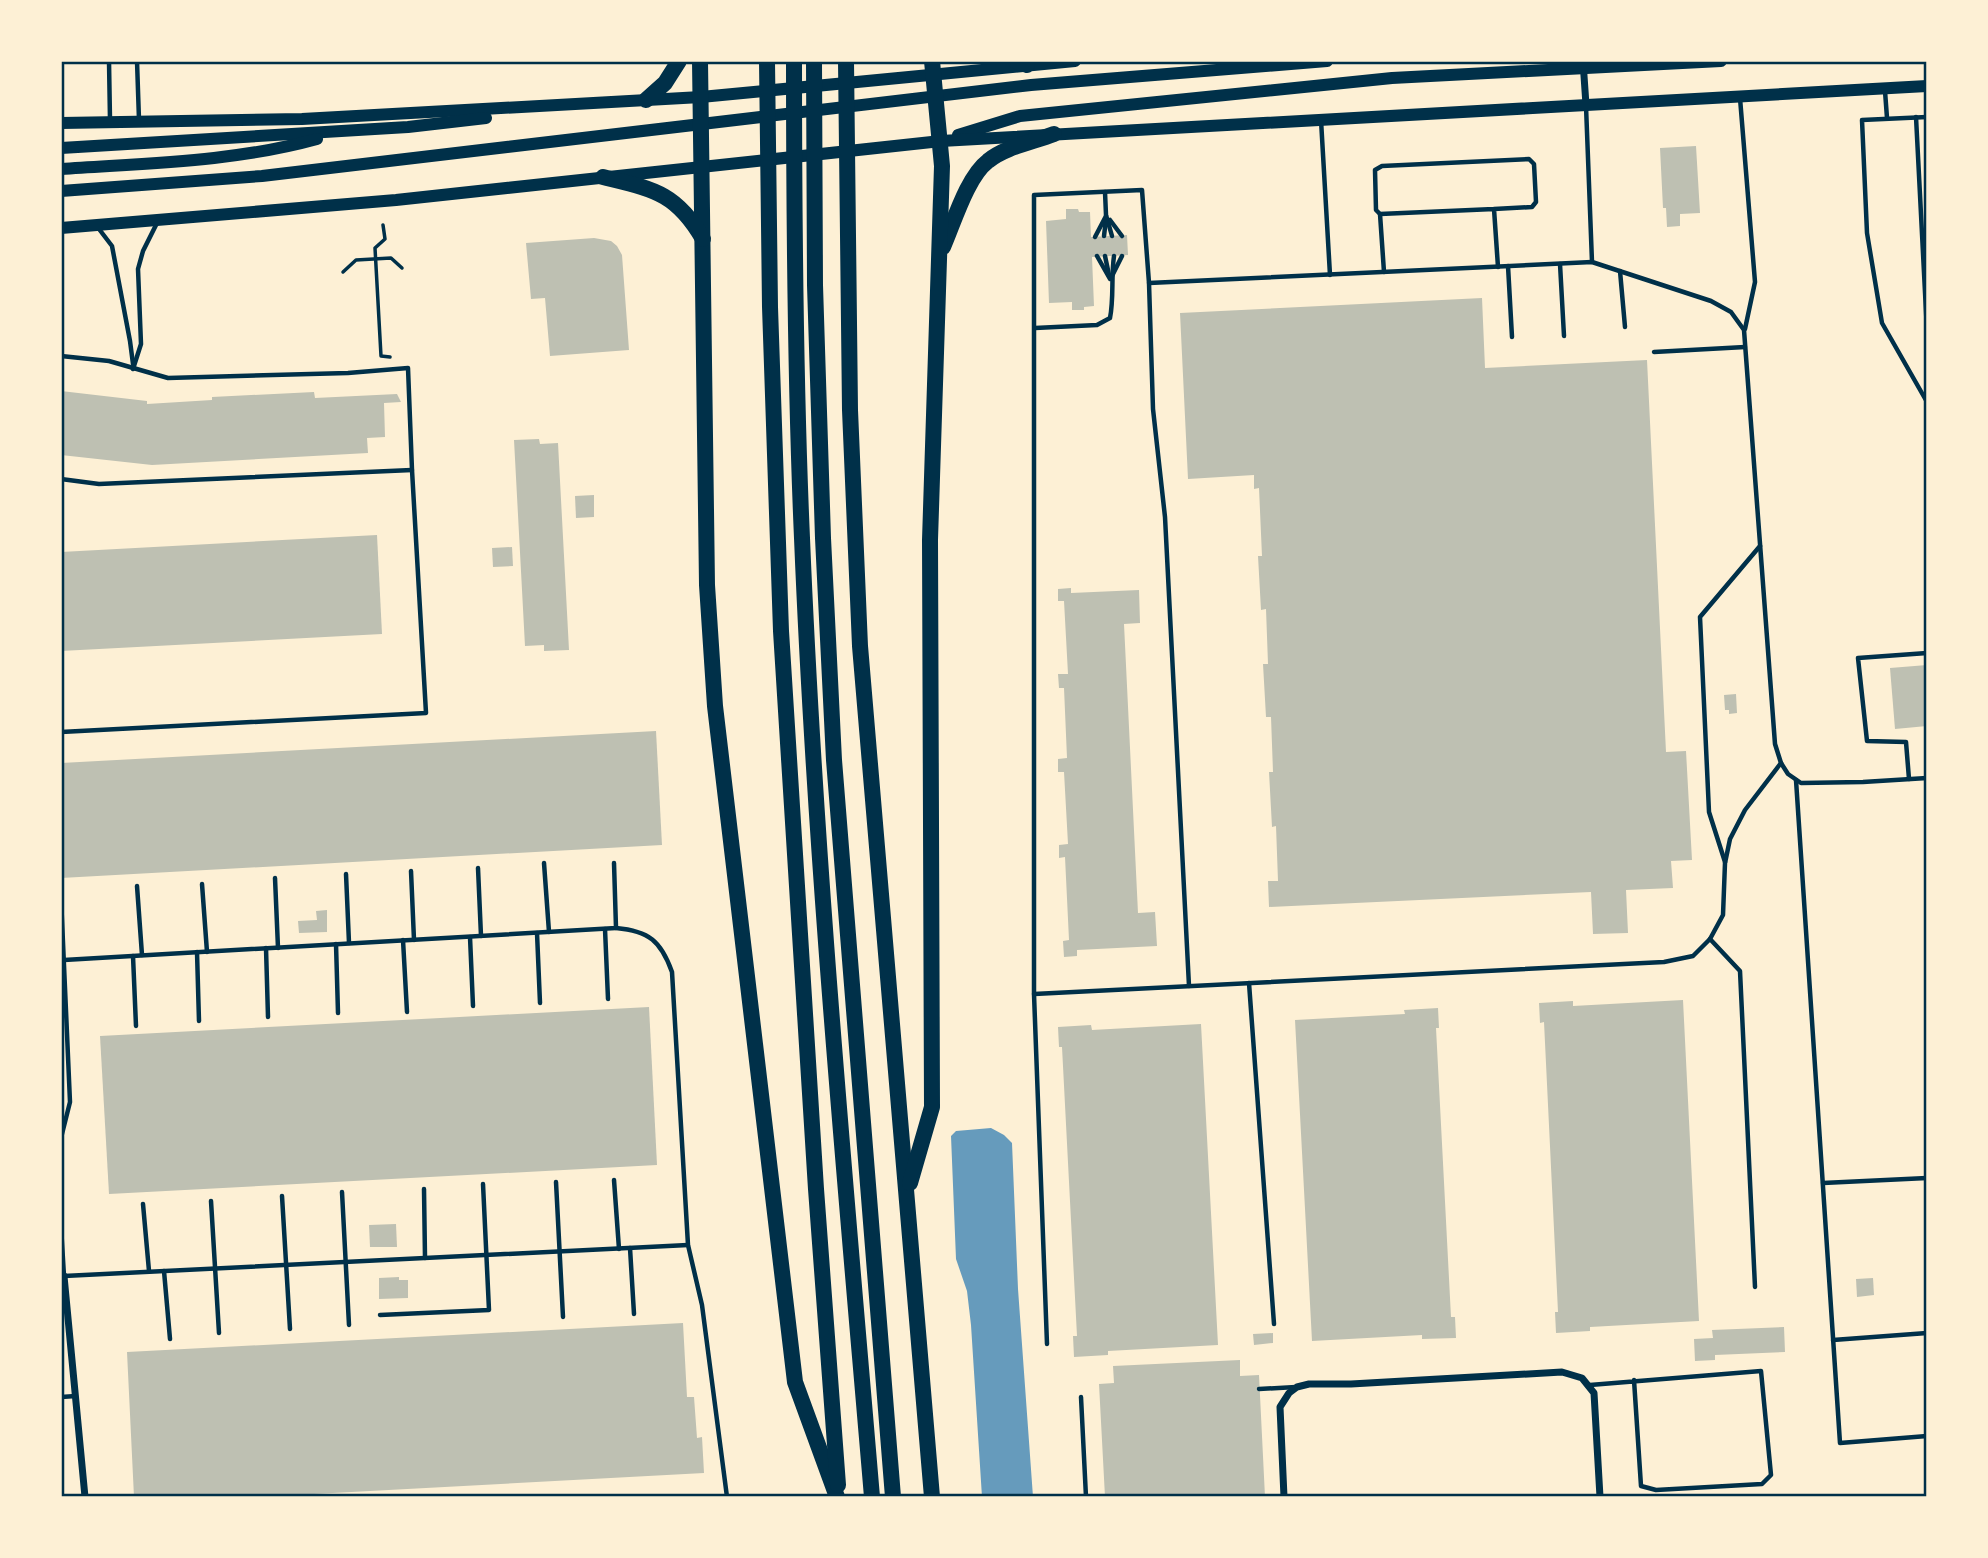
<svg xmlns="http://www.w3.org/2000/svg" width="1988" height="1558" font-family="Figtree,sans-serif">
<rect width="100%" height="100%" fill="#fdf0d5"/>
<!-- water -->
<path fill="#669bbc" d="M 991,1128 L 1004,1135 L 1012,1143 L 1018,1289 L 1033,1497 L 982,1497 L 971,1325 L 967,1291 L 956,1259 L 951,1136 L 956,1131 Z"/>
<!-- building -->
<g fill="#bec0b2">
<path d="M 1696,146 L 1700,213 L 1680,214 L 1680,226 L 1667,227 L 1666,208 L 1663,208 L 1660,148 Z"/>
<path d="M 1066,209 L 1078,209 L 1079,212 L 1090,212 L 1091,237 L 1127,235 L 1128,255 L 1092,257 L 1094,306 L 1084,307 L 1084,310 L 1072,310 L 1072,302 L 1049,303 L 1046,221 L 1066,219 Z"/>
<path d="M 594,238 L 611,241 L 617,246 L 622,255 L 629,350 L 550,356 L 545,298 L 531,299 L 526,243 Z"/>
<path d="M 1482,298 L 1485,368 L 1647,360 L 1666,752 L 1686,751 L 1692,860 L 1671,861 L 1673,888 L 1626,890 L 1628,933 L 1593,934 L 1591,892 L 1269,907 L 1268,881 L 1278,881 L 1276,826 L 1272,827 L 1269,772 L 1273,772 L 1271,717 L 1266,717 L 1263,664 L 1268,664 L 1266,609 L 1261,610 L 1258,556 L 1262,556 L 1259,488 L 1254,489 L 1254,475 L 1188,479 L 1180,313 Z"/>
<path d="M 61,391 L 147,401 L 147,404 L 212,400 L 212,397 L 314,392 L 315,398 L 397,394 L 401,402 L 384,403 L 385,437 L 367,438 L 368,453 L 152,465 L 61,455 Z"/>
<path d="M 539,439 L 540,444 L 558,443 L 569,650 L 544,651 L 544,645 L 525,646 L 514,440 Z"/>
<path d="M 594,495 L 594,517 L 576,518 L 575,496 Z"/>
<path d="M 377,535 L 382,634 L 61,651 L 61,552 Z"/>
<path d="M 512,547 L 513,566 L 493,567 L 492,548 Z"/>
<path d="M 1071,588 L 1071,593 L 1139,590 L 1140,623 L 1124,624 L 1138,913 L 1155,912 L 1157,946 L 1077,950 L 1077,956 L 1064,957 L 1063,941 L 1069,940 L 1065,857 L 1059,858 L 1059,845 L 1068,844 L 1064,772 L 1058,772 L 1058,759 L 1067,758 L 1064,688 L 1059,688 L 1058,674 L 1068,674 L 1064,601 L 1058,601 L 1058,589 Z"/>
<path d="M 1927,665 L 1927,726 L 1895,729 L 1890,668 Z"/>
<path d="M 1736,694 L 1737,713 L 1729,714 L 1729,710 L 1725,710 L 1724,695 Z"/>
<path d="M 656,731 L 662,845 L 61,878 L 61,763 Z"/>
<path d="M 327,910 L 327,932 L 299,933 L 298,921 L 317,920 L 316,911 Z"/>
<path d="M 1683,1000 L 1699,1321 L 1590,1327 L 1590,1331 L 1556,1333 L 1555,1312 L 1558,1312 L 1544,1022 L 1540,1023 L 1539,1003 L 1573,1001 L 1573,1006 Z"/>
<path d="M 649,1007 L 657,1165 L 109,1194 L 100,1036 Z"/>
<path d="M 1438,1008 L 1439,1028 L 1436,1028 L 1451,1317 L 1455,1317 L 1456,1338 L 1422,1339 L 1422,1335 L 1312,1341 L 1295,1020 L 1405,1014 L 1404,1010 Z"/>
<path d="M 1201,1024 L 1218,1345 L 1108,1351 L 1108,1355 L 1074,1357 L 1073,1336 L 1077,1336 L 1062,1047 L 1059,1047 L 1058,1027 L 1091,1025 L 1092,1030 Z"/>
<path d="M 396,1224 L 397,1247 L 370,1247 L 369,1225 Z"/>
<path d="M 399,1277 L 399,1280 L 408,1280 L 408,1298 L 379,1299 L 379,1278 Z"/>
<path d="M 1873,1278 L 1874,1295 L 1857,1297 L 1856,1279 Z"/>
<path d="M 683,1323 L 687,1397 L 694,1397 L 697,1438 L 702,1437 L 704,1473 L 258,1497 L 134,1497 L 127,1352 Z"/>
<path d="M 1784,1327 L 1785,1352 L 1715,1355 L 1715,1360 L 1695,1361 L 1694,1339 L 1713,1338 L 1712,1330 Z"/>
<path d="M 1273,1333 L 1273,1343 L 1254,1345 L 1253,1334 Z"/>
<path d="M 1240,1360 L 1240,1376 L 1259,1375 L 1265,1497 L 1105,1497 L 1099,1384 L 1114,1383 L 1113,1366 Z"/>
</g>
<g fill="none" stroke-linecap="round" stroke-linejoin="round">
<!-- path -->
<g stroke="#003049" stroke-width="3.5">
<path d="M 383,225 L 385,239 L 375,248 L 381,356 L 390,357"/>
<path d="M 343,272 L 356,260 L 391,258 L 402,268"/>
</g>
<!-- service -->
<g stroke="#003049" stroke-width="4.5">
<path d="M 109,61 L 110,120"/>
<path d="M 137,61 L 139,120"/>
<path d="M 1885,91 L 1887,118"/>
<path d="M 1740,98 L 1755,282 L 1745,329"/>
<path d="M 1586,106 L 1592,262"/>
<path d="M 1916,117 L 1927,331"/>
<path d="M 1927,117 L 1862,120 L 1867,233 L 1882,323 L 1927,402"/>
<path d="M 1321,120 L 1330,275"/>
<path d="M 1105,192 L 1106,215 L 1112,236"/>
<path d="M 1494,209 L 1380,214 L 1376,210 L 1375,170 L 1382,166 L 1529,159 L 1534,164 L 1536,202 L 1532,207 L 1494,209 L 1498,267"/>
<path d="M 1380,214 L 1384,272"/>
<path d="M 1110,220 L 1122,236"/>
<path d="M 99,229 L 112,246 L 130,341 L 133,364"/>
<path d="M 1104,236 L 1106,219"/>
<path d="M 1095,237 L 1106,216"/>
<path d="M 1097,256 L 1110,279"/>
<path d="M 1105,256 L 1109,275"/>
<path d="M 1560,264 L 1564,336"/>
<path d="M 1508,266 L 1512,337"/>
<path d="M 1620,271 L 1625,327"/>
<path d="M 1112,276 L 1122,256"/>
<path d="M 1149,283 L 1592,262 L 1711,301 L 1731,312 L 1744,330 L 1775,744 L 1781,763 L 1788,774 L 1801,783 L 1863,782 L 1927,778"/>
<path d="M 1035,328 L 1097,325 L 1110,318 C 1114,298 1111,277 1114,256"/>
<path d="M 1654,352 L 1745,347"/>
<path d="M 61,356 L 109,361 L 168,378 L 348,373 L 408,368 L 412,470 L 426,713 L 61,732"/>
<path d="M 133,369 L 141,344 L 138,269 L 143,251 L 158,221"/>
<path d="M 61,479 L 99,484 L 412,470"/>
<path d="M 1909,779 L 1906,742 L 1867,741 L 1858,658 L 1927,653"/>
<path d="M 1796,780 L 1840,1443 L 1927,1436"/>
<path d="M 1725,862 L 1709,812 L 1700,617 L 1760,546"/>
<path d="M 544,863 L 549,932"/>
<path d="M 478,868 L 481,936"/>
<path d="M 411,871 L 414,940"/>
<path d="M 346,874 L 349,943"/>
<path d="M 275,878 L 278,948"/>
<path d="M 202,884 L 207,952"/>
<path d="M 137,886 L 142,955"/>
<path d="M 61,897 L 70,1102 L 61,1138"/>
<path d="M 616,928 C 649,931 661,941 672,972 L 688,1245 L 702,1305 L 727,1497"/>
<path d="M 605,929 L 608,999"/>
<path d="M 537,933 L 540,1003"/>
<path d="M 470,937 L 473,1006"/>
<path d="M 1710,939 L 1740,971 L 1755,1287"/>
<path d="M 403,940 L 407,1012"/>
<path d="M 336,944 L 338,1013"/>
<path d="M 266,948 L 268,1017"/>
<path d="M 197,952 L 199,1021"/>
<path d="M 133,956 L 136,1026"/>
<path d="M 64,960 L 616,928 L 614,863"/>
<path d="M 1249,983 L 1274,1324"/>
<path d="M 1034,994 L 1664,962 L 1693,956 L 1710,939 L 1723,915 L 1725,863 L 1730,839 L 1745,810 L 1781,763"/>
<path d="M 614,1180 L 619,1249"/>
<path d="M 556,1182 L 563,1317"/>
<path d="M 1823,1183 L 1927,1178"/>
<path d="M 424,1189 L 425,1258"/>
<path d="M 342,1192 L 349,1325"/>
<path d="M 282,1196 L 290,1329"/>
<path d="M 211,1201 L 219,1333"/>
<path d="M 143,1204 L 149,1271"/>
<path d="M 61,1226 L 64,1276 L 688,1245"/>
<path d="M 630,1248 L 634,1314"/>
<path d="M 164,1271 L 170,1339"/>
<path d="M 380,1315 L 489,1310 L 483,1184"/>
<path d="M 1833,1340 L 1927,1333"/>
<path d="M 1047,1344 L 1034,994 L 1034,195 L 1142,190 L 1149,283 L 1153,409 L 1165,517 L 1189,986"/>
<path d="M 1590,1385 L 1761,1371 L 1771,1475 L 1762,1484 L 1656,1490 L 1641,1486 L 1634,1380"/>
<path d="M 1259,1389 L 1296,1387"/>
<path d="M 61,1397 L 76,1396"/>
<path d="M 1081,1397 L 1086,1497"/>
</g>
<!-- minor -->
<g stroke="#003049" stroke-width="7">
<path d="M 1583,61 L 1586,105"/>
<path d="M 61,1276 L 64,1276 L 85,1497"/>
<path d="M 1284,1497 L 1280,1407 L 1289,1393 L 1297,1387 L 1309,1384 L 1351,1384 L 1562,1372 L 1582,1378 L 1594,1393 L 1600,1497"/>
</g>
<!-- secondary -->
<g stroke="#003049" stroke-width="12">
<path d="M 61,123 L 302,119 L 701,97 L 1075,61"/>
<path d="M 958,135 L 1020,116 L 1392,78 L 1721,61"/>
<path d="M 61,148 L 408,127 L 486,118"/>
<path d="M 61,169 C 146,163 234,162 317,139"/>
<path d="M 61,191 L 262,176 L 1031,85 L 1327,61"/>
<path d="M 61,228 L 396,200 L 941,141 L 1927,86"/>
</g>
<!-- motorway -->
<g stroke="#003049" stroke-width="16">
<path d="M 700,61 L 707,585 L 715,706 L 795,1382 L 837,1497"/>
<path d="M 767,61 L 770,307 L 781,631 L 816,1189 L 838,1485"/>
<path d="M 794,61 C 794,220 795,379 802,538 C 815,858 845,1178 872,1497"/>
<path d="M 814,61 L 815,285 L 823,538 L 834,760 L 893,1497"/>
<path d="M 846,61 L 850,410 L 860,646 L 932,1497"/>
<path d="M 1016,61 L 1027,65"/>
<path d="M 646,100 L 665,83 L 679,61"/>
<path d="M 603,177 C 652,189 676,192 703,239"/>
<path d="M 943,247 C 954,222 967,177 988,161 C 1005,147 1033,142 1054,134"/>
<path d="M 910,1183 L 932,1107 L 930,540 L 942,166 L 932,61"/>
</g>
</g>
<!-- border -->
<rect width="1988" height="1558" fill="none" stroke="#fdf0d5" stroke-width="126"/>
<rect x="63" y="63" width="1862" height="1432" fill="none" stroke="#003049" stroke-width="2.5"/>
</svg>
